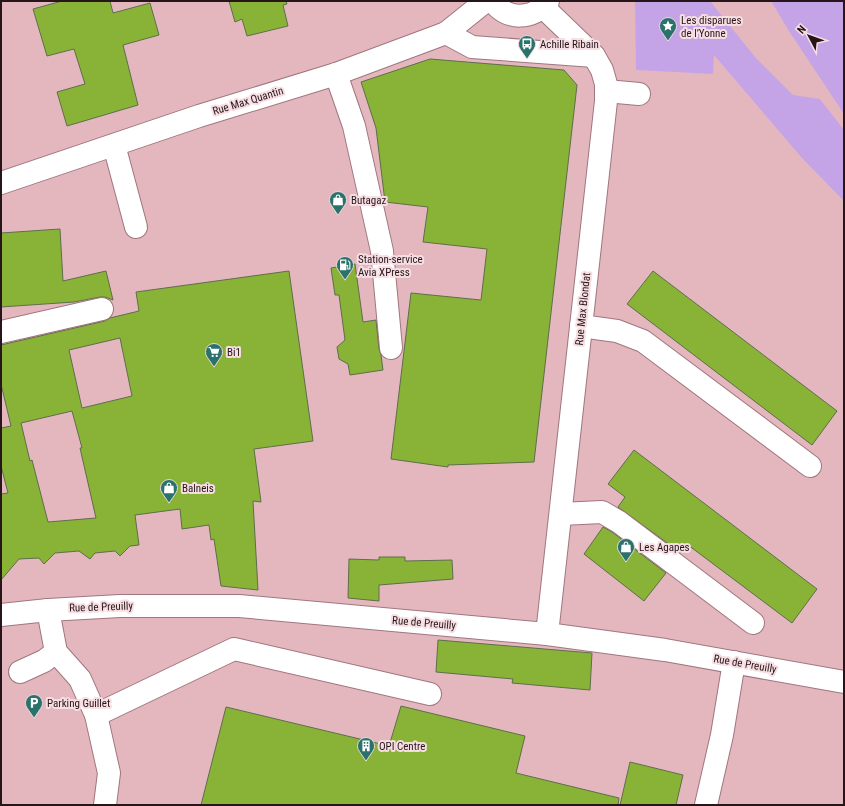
<svg xmlns="http://www.w3.org/2000/svg" width="845" height="806" font-family="'Roboto Condensed',sans-serif">
<rect width="100%" height="100%" fill="#e4b7bf"/>
<!-- green -->
<g fill="#c4a4e6">
<path d="M 635,1 L 710,1 L 755,57 L 793,95 L 820,99 L 844,130 L 844,201 L 802,158 L 714,55 L 713,74 L 636,70 Z"/>
<path d="M 771,1 L 844,1 L 844,114 L 789,31 Z"/>
</g>
<!-- building -->
<g fill="#89b337" stroke="#5f6d4b" fill-rule="evenodd">
<path d="M 62,1 L 110,1 L 113,13 L 150,3 L 159,35 L 123,45 L 138,105 L 67,126 L 57,92 L 85,84 L 74,49 L 47,56 L 33,9 Z"/>
<path d="M 229,1 L 286,1 L 287,4 L 283,5 L 288,26 L 247,36 L 242,19 L 235,22 Z"/>
<path d="M 430,59 L 564,70 L 577,85 L 534,462 L 448,465 L 448,467 L 391,459 L 411,293 L 481,300 L 487,249 L 423,242 L 428,207 L 385,202 L 376,128 L 361,82 Z"/>
<path d="M 60,229 L 63,281 L 106,271 L 113,300 L 105,297 L 100,297 L 74,302 L 1,307 L 1,233 Z"/>
<path d="M 355,264 L 363,322 L 376,320 L 379,349 L 381,355 L 383,370 L 350,375 L 348,364 L 339,359 L 337,347 L 345,340 L 339,295 L 335,295 L 331,268 Z"/>
<path d="M 289,271 L 313,441 L 254,449 L 261,502 L 253,501 L 258,590 L 221,586 L 214,539 L 211,540 L 209,525 L 182,529 L 180,509 L 135,515 L 139,545 L 130,546 L 120,556 L 115,551 L 95,553 L 90,559 L 79,551 L 55,553 L 44,564 L 39,558 L 19,559 L 1,580 L 1,494 L 8,493 L 1,466 L 1,428 L 11,426 L 1,384 L 1,345 L 105,321 L 110,318 L 139,311 L 136,292 ZM 120,338 L 132,396 L 82,408 L 69,350 ZM 72,411 L 82,448 L 80,448 L 96,518 L 48,522 L 32,460 L 30,461 L 21,423 Z"/>
<path d="M 653,271 L 837,411 L 812,445 L 627,304 Z"/>
<path d="M 634,450 L 817,589 L 792,623 L 688,545 L 681,553 L 618,507 L 625,497 L 608,484 Z"/>
<path d="M 603,527 L 612,532 L 666,573 L 644,601 L 584,554 Z"/>
<path d="M 379,557 L 405,557 L 405,561 L 452,560 L 453,579 L 379,585 L 379,601 L 348,598 L 349,559 L 379,560 Z"/>
<path d="M 438,640 L 592,653 L 590,690 L 512,683 L 513,679 L 436,672 Z"/>
<path d="M 401,706 L 525,736 L 516,773 L 619,798 L 618,805 L 201,805 L 226,707 L 389,746 Z"/>
<path d="M 630,762 L 683,775 L 676,805 L 620,805 Z"/>
</g>
<g fill="none" stroke-linecap="round" stroke-linejoin="round">
<defs>
<g id="minor">
<path d="M 493,1 C 506,21 534,20 548,1"/>
<path d="M 543,7 L 594,56 L 602,70 L 606,84 L 606,101 L 547,634"/>
<path d="M 446,33 L 472,47 L 594,56"/>
<path d="M 336,74 L 354,126 L 382,251 L 391,348"/>
<path d="M 606,91 L 639,94"/>
<path d="M 114,145 L 136,227"/>
<path d="M 1,183 L 199,116 L 336,74 L 446,33 L 486,1"/>
<path d="M 581,326 L 617,331 L 643,341 L 810,466"/>
<path d="M 1,332 L 102,309"/>
<path d="M 561,514 L 602,512 L 619,522 L 753,623"/>
<path d="M 48,610 L 56,652 L 80,679 L 96,715 L 109,773 L 105,805"/>
<path d="M 20,672 L 44,661 L 56,652"/>
<path d="M 96,715 L 234,649 L 430,694"/>
<path d="M 706,805 L 722,735 L 734,662"/>
</g>
<path id="major" d="M 1,615 L 48,610 L 120,606 L 239,606 L 547,634 L 665,650 L 844,682"/>
</defs>
<!-- minor casing -->
<use href="#minor" stroke="#a0767e" stroke-width="24"/>
<!-- major casing -->
<use href="#major" stroke="#a0767e" stroke-width="24"/>
<!-- minor -->
<use href="#minor" stroke="#fff" stroke-width="22"/>
<!-- major -->
<use href="#major" stroke="#fff" stroke-width="22"/>
</g>
<!-- icons -->
<defs>
<symbol id="sight-pin" viewBox="-11 -11 22 30"><path d="M0 17L-7.5 6A9.5 9.5 0 1 1 7.5 6Z" fill="#2a726b" stroke="#f6dee2"/><path d="M0-6L1.8-2.2L6-1.7L2.9 1.2L3.7 5.4L0 3.3L-3.7 5.4L-2.9 1.2L-6-1.7L-1.8-2.2Z" fill="#fff"/></symbol>
<symbol id="bus-pin" viewBox="-11 -11 22 30"><path d="M0 17L-7.5 6A9.5 9.5 0 1 1 7.5 6Z" fill="#2a726b" stroke="#f6dee2"/><path d="M-5-6H5V4H4V6H2V4H-2V6H-4V4H-5ZM-3.5-4V0h7V-4ZM-3.5 1.2v1.5H-2V1.2ZM2 1.2v1.5H3.5V1.2Z" fill="#fff"/></symbol>
<symbol id="shop-pin" viewBox="-11 -11 22 30"><path d="M0 17L-7.5 6A9.5 9.5 0 1 1 7.5 6Z" fill="#2a726b" stroke="#f6dee2"/><path d="M-5-2.5h2.3a2.7 3.5 0 0 1 5.4 0H5L5.5 6h-11ZM-1.5-2.5h3a1.5 2.3 0 0 0-3 0Z" fill="#fff"/></symbol>
<symbol id="fuel-pin" viewBox="-11 -11 22 30"><path d="M0 17L-7.5 6A9.5 9.5 0 1 1 7.5 6Z" fill="#2a726b" stroke="#f6dee2"/><path d="M-5.5-6h7V0h2V4h1.3V-2.5L3-4.5l.8-.8L6-3V5H2.5V1h-1V6h-7ZM-4.2-4.7v3.2H.2V-4.7Z" fill="#fff"/></symbol>
<symbol id="supermarket-pin" viewBox="-11 -11 22 30"><path d="M0 17L-7.5 6A9.5 9.5 0 1 1 7.5 6Z" fill="#2a726b" stroke="#f6dee2"/><path d="M-6-5.5h2.5l.6 2H6L4.5 2H-2.5L-4.4-4H-6ZM-1.5 3.2a1.3 1.3 0 1 0 .1 0ZM3 3.2a1.3 1.3 0 1 0 .1 0Z" fill="#fff"/></symbol>
<symbol id="parking-pin" viewBox="-11 -11 22 30"><path d="M0 17L-7.5 6A9.5 9.5 0 1 1 7.5 6Z" fill="#2a726b" stroke="#f6dee2"/><path d="M-3.5-5.5H1a3.5 3.5 0 0 1 0 7H-1V5.5H-3.5ZM-1-3.4V-.6H.8a1.4 1.4 0 0 0 0-2.8Z" fill="#fff"/></symbol>
<symbol id="building-pin" viewBox="-11 -11 22 30"><path d="M0 17L-7.5 6A9.5 9.5 0 1 1 7.5 6Z" fill="#2a726b" stroke="#f6dee2"/><path d="M-4-6H4V6H1V3H-1V6H-4ZM-2.5-4.3h1.7v1.8h-1.7ZM.8-4.3h1.7v1.8H.8ZM-2.5-1h1.7V.8h-1.7ZM.8-1h1.7V.8H.8Z" fill="#fff"/></symbol>
</defs>
<g fill-rule="evenodd">
<use href="#sight-pin" x="658" y="16" width="20" height="27"/>
<use href="#bus-pin" x="517" y="34" width="20" height="27"/>
<use href="#shop-pin" x="328" y="190" width="20" height="27"/>
<use href="#fuel-pin" x="335" y="255" width="20" height="27"/>
<use href="#supermarket-pin" x="204" y="342" width="20" height="27"/>
<use href="#shop-pin" x="159" y="478" width="20" height="27"/>
<use href="#shop-pin" x="616" y="537" width="20" height="27"/>
<use href="#parking-pin" x="24" y="693" width="20" height="27"/>
<use href="#building-pin" x="356" y="736" width="20" height="27"/>
</g>
<g text-anchor="middle" dominant-baseline="central" stroke-width="4" stroke-linejoin="round" paint-order="stroke">
<!-- poi labels -->
<g font-size="11" fill="#26161a" stroke="#f6dee2" text-anchor="start">
<text x="681" y="20">Les disparues<tspan x="681" dy="13">de l’Yonne</tspan></text>
<text x="540" y="44">Achille Ribain</text>
<text x="351" y="200">Butagaz</text>
<text x="358" y="259">Station-service<tspan x="358" dy="13">Avia XPress</tspan></text>
<text x="227" y="352">Bi1</text>
<text x="182" y="488">Balneis</text>
<text x="639" y="547">Les Agapes</text>
<text x="47" y="703">Parking Guillet</text>
<text x="379" y="746">OPI Centre</text>
</g>
<!-- street labels -->
<g font-size="11" fill="#26161a" stroke="#f6dee2">
<text transform="translate(248 101) rotate(-17)">Rue Max Quantin</text>
<text transform="translate(583 309) rotate(-84)">Rue Max Blondat</text>
<text transform="translate(101 607) rotate(-2)">Rue de Preuilly</text>
<text transform="translate(424 623) rotate(5)">Rue de Preuilly</text>
<text transform="translate(745 664) rotate(10)">Rue de Preuilly</text>
</g>
</g>
<!-- border -->
<rect width="845" height="806" fill="none" stroke="#26161a" stroke-width="4"/>
<!-- north arrow -->
<g transform="translate(809 36) rotate(311)" stroke="#f6dee2" stroke-width="3" paint-order="stroke">
<path d="M0-3L7 15L0 10L-7 15Z" fill="#26161a"/>
<text y="-6" font-size="11" font-weight="bold" text-anchor="middle" fill="#26161a">N</text>
</g>
</svg>
